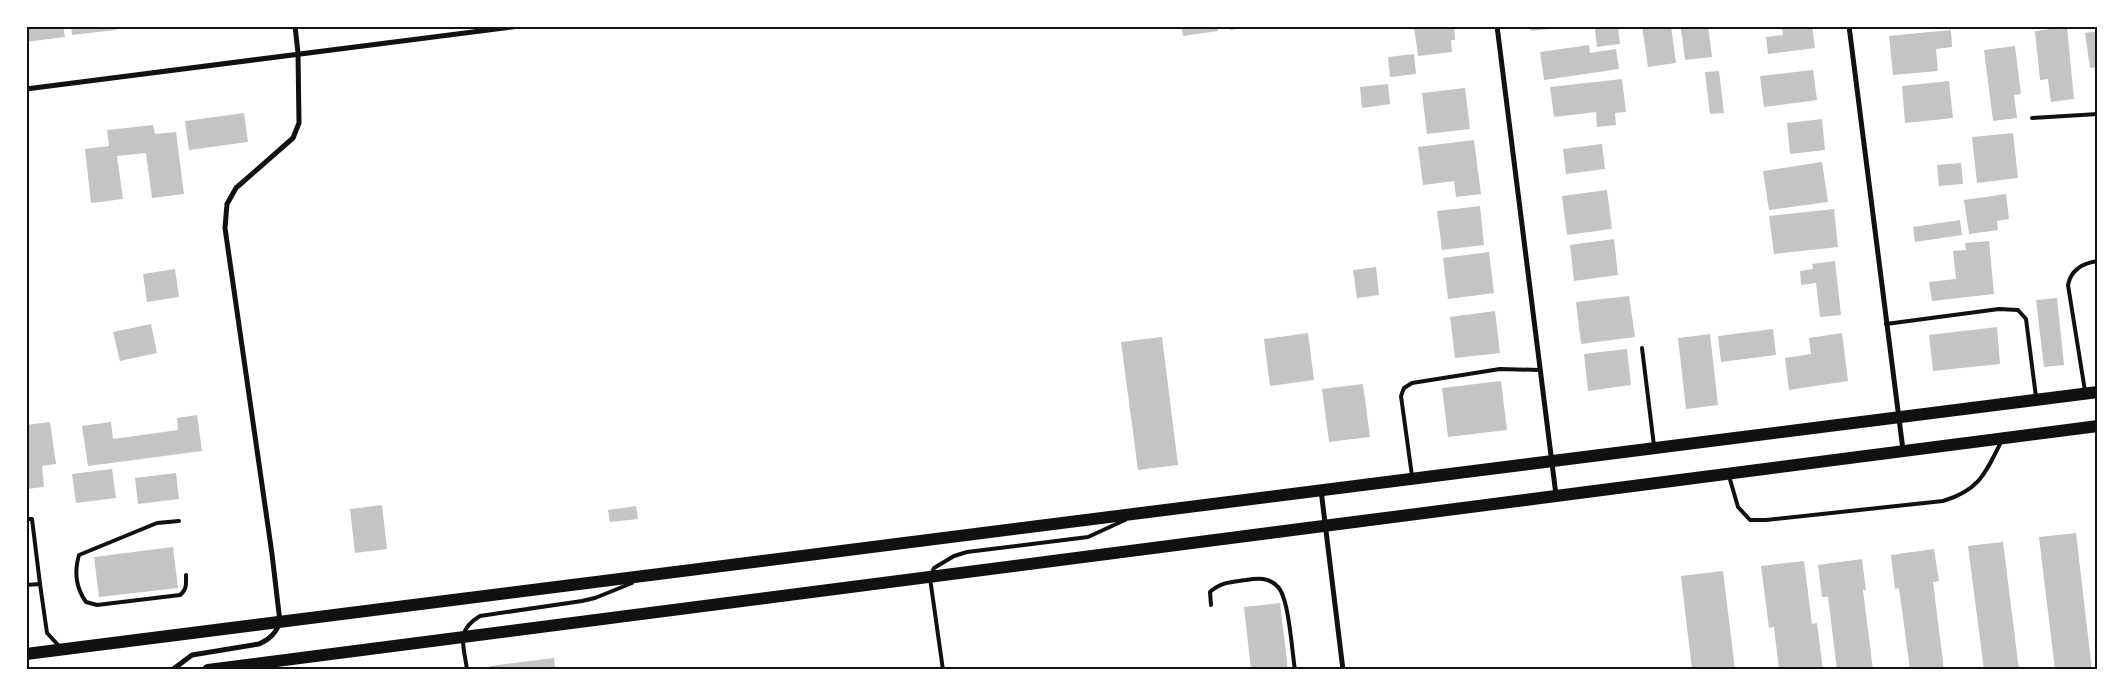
<svg xmlns="http://www.w3.org/2000/svg" width="2124" height="696" font-family="Barlow,sans-serif">
<rect width="100%" height="100%" fill="#fff"/>
<!-- building -->
<g fill="#c4c4c4">
<path d="M 26,26 L 63,26 L 65,37 L 26,42 Z"/>
<path d="M 71,26 L 115,26 L 116,30 L 72,35 Z"/>
<path d="M 1181,26 L 1217,26 L 1218,31 L 1183,36 Z"/>
<path d="M 1230,26 L 1249,26 L 1249,27 L 1230,30 Z"/>
<path d="M 1454,26 L 1455,40 L 1451,40 L 1452,52 L 1418,56 L 1414,27 Z"/>
<path d="M 1530,26 L 1558,26 L 1558,28 L 1531,31 Z"/>
<path d="M 1618,26 L 1620,44 L 1597,47 L 1595,29 Z"/>
<path d="M 1642,26 L 1671,26 L 1676,63 L 1648,67 Z"/>
<path d="M 1708,26 L 1712,57 L 1685,60 L 1681,29 Z"/>
<path d="M 1782,26 L 1812,26 L 1815,48 L 1768,54 L 1766,37 L 1783,35 Z"/>
<path d="M 2067,27 L 2074,99 L 2051,102 L 2048,79 L 2040,80 L 2035,31 Z"/>
<path d="M 1951,30 L 1952,47 L 1936,49 L 1938,71 L 1893,75 L 1889,36 Z"/>
<path d="M 2098,31 L 2098,67 L 2090,68 L 2085,33 Z"/>
<path d="M 1589,45 L 1590,53 L 1616,49 L 1619,69 L 1544,80 L 1540,52 Z"/>
<path d="M 2015,46 L 2021,94 L 2014,95 L 2017,118 L 1993,121 L 1984,50 Z"/>
<path d="M 1414,54 L 1416,74 L 1390,77 L 1388,57 Z"/>
<path d="M 1813,70 L 1817,100 L 1764,107 L 1760,76 Z"/>
<path d="M 1719,71 L 1724,113 L 1710,114 L 1705,72 Z"/>
<path d="M 1622,79 L 1626,112 L 1615,113 L 1616,125 L 1597,127 L 1596,112 L 1554,117 L 1550,87 Z"/>
<path d="M 1949,81 L 1953,118 L 1905,123 L 1902,86 Z"/>
<path d="M 1388,84 L 1390,104 L 1362,108 L 1360,87 Z"/>
<path d="M 1465,88 L 1470,129 L 1427,134 L 1422,93 Z"/>
<path d="M 244,113 L 248,142 L 189,150 L 185,121 Z"/>
<path d="M 1822,119 L 1825,150 L 1790,154 L 1787,123 Z"/>
<path d="M 153,125 L 155,134 L 176,132 L 184,194 L 152,198 L 146,153 L 117,156 L 123,199 L 91,203 L 85,149 L 109,146 L 107,130 Z"/>
<path d="M 2013,133 L 2018,178 L 1977,183 L 1972,137 Z"/>
<path d="M 1474,140 L 1481,194 L 1456,197 L 1454,181 L 1423,185 L 1418,147 Z"/>
<path d="M 1602,144 L 1605,169 L 1566,174 L 1563,149 Z"/>
<path d="M 1822,162 L 1828,202 L 1769,210 L 1763,171 Z"/>
<path d="M 1961,163 L 1963,184 L 1939,186 L 1937,165 Z"/>
<path d="M 1607,190 L 1612,229 L 1567,235 L 1562,196 Z"/>
<path d="M 2006,194 L 2009,219 L 1997,221 L 1998,230 L 1969,234 L 1964,200 Z"/>
<path d="M 1480,206 L 1484,245 L 1442,250 L 1437,211 Z"/>
<path d="M 1834,209 L 1838,247 L 1774,254 L 1769,216 Z"/>
<path d="M 1960,220 L 1962,235 L 1915,242 L 1913,227 Z"/>
<path d="M 1614,239 L 1618,275 L 1574,281 L 1570,245 Z"/>
<path d="M 1989,241 L 1994,294 L 1932,301 L 1929,282 L 1956,279 L 1953,251 L 1966,250 L 1965,243 Z"/>
<path d="M 1489,252 L 1494,293 L 1448,299 L 1443,258 Z"/>
<path d="M 1835,261 L 1841,315 L 1820,317 L 1816,283 L 1801,285 L 1800,271 L 1813,269 L 1812,264 Z"/>
<path d="M 1376,267 L 1379,295 L 1357,298 L 1353,270 Z"/>
<path d="M 175,269 L 179,297 L 147,302 L 143,274 Z"/>
<path d="M 1629,296 L 1635,337 L 1581,344 L 1576,302 Z"/>
<path d="M 2057,298 L 2064,365 L 2044,367 L 2036,300 Z"/>
<path d="M 1495,311 L 1500,353 L 1455,358 L 1450,317 Z"/>
<path d="M 151,324 L 157,353 L 120,361 L 113,332 Z"/>
<path d="M 1997,327 L 2000,364 L 1933,371 L 1929,335 Z"/>
<path d="M 1773,329 L 1776,355 L 1721,362 L 1718,336 Z"/>
<path d="M 1308,333 L 1314,380 L 1270,386 L 1264,339 Z"/>
<path d="M 1842,333 L 1848,381 L 1789,390 L 1785,358 L 1811,354 L 1809,338 Z"/>
<path d="M 1710,334 L 1718,405 L 1686,409 L 1678,338 Z"/>
<path d="M 1162,337 L 1178,465 L 1138,470 L 1121,342 Z"/>
<path d="M 1627,349 L 1631,385 L 1588,391 L 1584,354 Z"/>
<path d="M 1501,381 L 1507,430 L 1448,437 L 1442,388 Z"/>
<path d="M 1363,384 L 1370,437 L 1329,442 L 1322,389 Z"/>
<path d="M 197,415 L 202,451 L 88,466 L 82,426 L 111,422 L 113,439 L 178,430 L 177,418 Z"/>
<path d="M 50,422 L 56,464 L 42,466 L 44,487 L 26,489 L 26,425 Z"/>
<path d="M 112,469 L 116,498 L 76,503 L 72,474 Z"/>
<path d="M 176,473 L 179,499 L 138,504 L 135,478 Z"/>
<path d="M 382,505 L 387,549 L 355,553 L 350,509 Z"/>
<path d="M 636,506 L 638,519 L 610,522 L 608,510 Z"/>
<path d="M 2076,533 L 2092,670 L 2055,670 L 2039,537 Z"/>
<path d="M 2003,542 L 2019,670 L 1984,670 L 1968,546 Z"/>
<path d="M 173,547 L 178,588 L 99,597 L 94,557 Z"/>
<path d="M 1934,549 L 1939,581 L 1933,582 L 1944,670 L 1910,670 L 1899,588 L 1895,589 L 1891,555 Z"/>
<path d="M 1862,559 L 1866,590 L 1863,590 L 1873,670 L 1837,670 L 1828,597 L 1822,597 L 1818,565 Z"/>
<path d="M 1804,561 L 1812,624 L 1817,623 L 1823,670 L 1779,670 L 1774,627 L 1769,628 L 1761,566 Z"/>
<path d="M 1723,571 L 1735,670 L 1692,670 L 1681,576 Z"/>
<path d="M 1280,603 L 1288,670 L 1251,670 L 1244,607 Z"/>
<path d="M 554,658 L 555,670 L 490,670 L 490,666 Z"/>
</g>
<g fill="none" stroke-linecap="round" stroke-linejoin="round">
<!-- service -->
<g stroke="#111" stroke-width="4">
<path d="M 2032,118 L 2098,114"/>
<path d="M 1886,324 L 1999,309 L 2018,310 L 2026,319 L 2036,397"/>
<path d="M 1642,348 L 1654,446"/>
<path d="M 2085,391 L 2068,285 C 2071,270 2082,263 2098,261"/>
<path d="M 1412,476 L 1401,396 L 1404,388 L 1412,383 L 1500,369 L 1540,370"/>
<path d="M 1729,476 L 1738,507 L 1750,520 L 1766,520 L 1943,501 C 1979,490 1985,474 2001,442"/>
<path d="M 26,519 L 32,519 L 40,584"/>
<path d="M 179,521 L 157,523 L 79,555 C 74,572 76,588 86,602 L 97,605 L 180,595 C 187,590 186,584 186,575"/>
<path d="M 26,585 L 40,584 L 47,633 L 60,647"/>
<path d="M 1211,605 L 1210,592 C 1221,582 1232,582 1246,580 C 1258,578 1269,577 1278,587 C 1289,598 1292,652 1295,670"/>
<path d="M 467,670 C 464,645 455,631 480,616 L 582,601 L 595,598 L 632,583"/>
<path d="M 943,670 L 930,578 L 934,568 L 954,556 L 967,552 L 1088,537 L 1125,520"/>
</g>
<!-- minor -->
<g stroke="#111" stroke-width="5">
<path d="M 1497,26 L 1556,495"/>
<path d="M 1849,26 L 1903,450"/>
<path d="M 26,89 L 519,26"/>
<path d="M 1321,490 L 1343,670"/>
<path d="M 172,670 L 192,655 L 259,644 C 270,639 276,633 280,622 L 272,554 L 225,228 L 227,204 L 236,188 L 293,138 L 299,123 L 298,53 L 295,26"/>
</g>
<!-- primary -->
<g stroke="#111" stroke-width="12">
<path d="M 26,654 L 2098,392"/>
<path d="M 208,670 L 2098,426"/>
</g>
</g>
<!-- border -->
<rect width="2124" height="696" fill="none" stroke="#ffffff" stroke-width="55"/>
<rect x="28" y="28" width="2068" height="640" fill="none" stroke="#111" stroke-width="2"/>
</svg>
